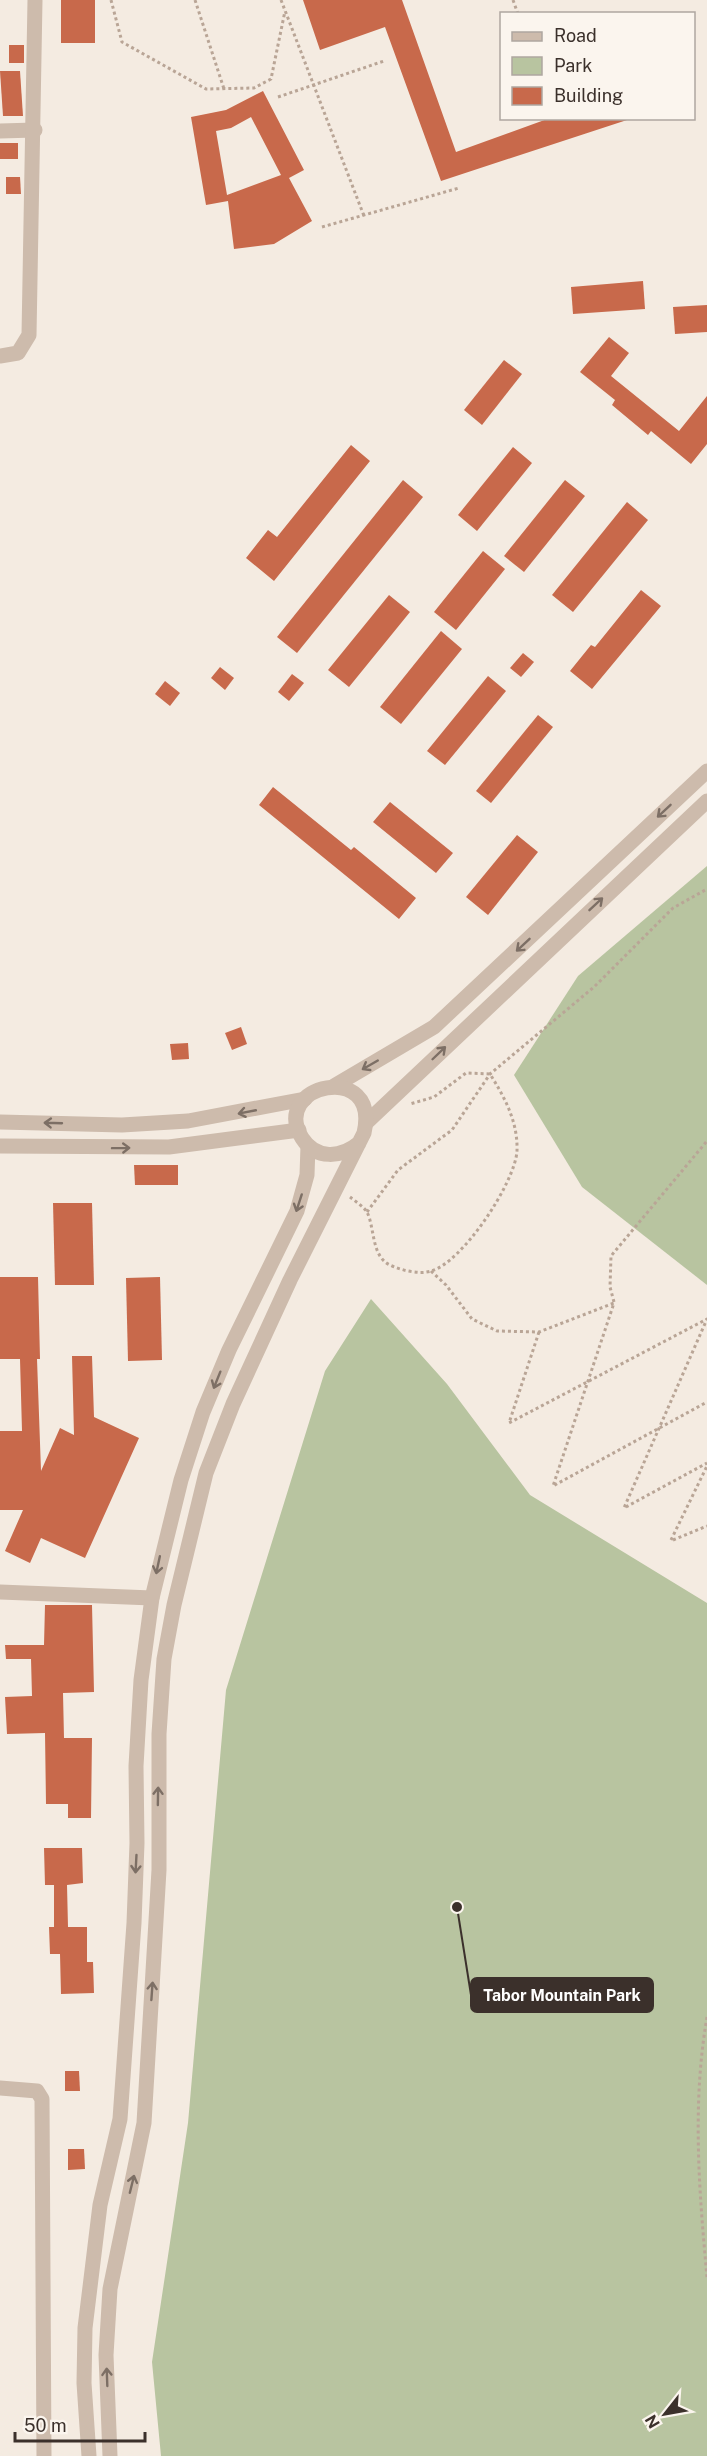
<svg xmlns="http://www.w3.org/2000/svg" width="707" height="2456" font-family="'Public Sans',sans-serif">
<rect width="100%" height="100%" fill="#f4ebe1"/>
<!-- green -->
<g fill="#b8c4a0">
<path d="M 707,866 L 707,1285 L 582,1187 L 514,1075 L 578,976 Z"/>
<path d="M 371,1299 L 447,1384 L 530,1495 L 707,1603 L 707,2456 L 161,2456 L 152,2362 L 188,2123 L 226,1690 L 325,1371 Z"/>
</g>
<!-- building -->
<g fill="#c8694b" fill-rule="evenodd">
<rect x="61" y="0" width="34" height="43"/>
<path d="M 303,0 L 402,0 L 456,152 L 550,118 L 627,120 L 441,181 L 385,27 L 320,50 Z"/>
<rect x="9" y="45" width="15" height="18"/>
<path d="M 0,71 L 20,71 L 23,116 L 3,116 Z"/>
<path d="M 263,91 L 304,170 L 289,178 L 312,221 L 274,244 L 234,249 L 228,201 L 206,205 L 191,117 L 226,110 ZM 251,117 L 281,175 L 227,195 L 216,131 L 231,128 Z"/>
<rect x="0" y="143" width="18" height="16"/>
<path d="M 6,177 L 20,177 L 21,194 L 6,194 Z"/>
<path d="M 643,281 L 645,309 L 573,314 L 571,287 Z"/>
<path d="M 707,305 L 707,332 L 675,334 L 673,307 Z"/>
<path d="M 609,337 L 629,353 L 611,376 L 679,431 L 707,396 L 707,444 L 691,464 L 651,431 L 648,435 L 612,405 L 615,400 L 580,372 Z"/>
<path d="M 504,360 L 522,374 L 482,425 L 464,410 Z"/>
<path d="M 351,445 L 370,461 L 274,581 L 246,558 L 268,530 L 277,537 Z"/>
<path d="M 513,447 L 532,463 L 477,531 L 458,515 Z"/>
<path d="M 403,480 L 423,497 L 297,653 L 277,637 Z"/>
<path d="M 565,480 L 585,496 L 524,572 L 504,556 Z"/>
<path d="M 627,502 L 648,520 L 573,612 L 552,595 Z"/>
<path d="M 483,551 L 505,569 L 456,630 L 434,612 Z"/>
<path d="M 641,590 L 661,606 L 592,689 L 570,671 L 591,645 L 595,647 Z"/>
<path d="M 389,595 L 410,612 L 349,687 L 328,670 Z"/>
<path d="M 441,631 L 462,649 L 401,724 L 380,707 Z"/>
<path d="M 523,653 L 534,662 L 521,677 L 510,668 Z"/>
<path d="M 220,667 L 234,678 L 225,690 L 211,678 Z"/>
<path d="M 292,674 L 304,683 L 289,701 L 278,692 Z"/>
<path d="M 488,676 L 506,691 L 445,765 L 427,751 Z"/>
<path d="M 165,681 L 180,693 L 170,706 L 155,694 Z"/>
<path d="M 538,715 L 553,727 L 491,803 L 476,791 Z"/>
<path d="M 273,787 L 351,850 L 354,847 L 416,898 L 399,919 L 259,805 Z"/>
<path d="M 390,802 L 453,853 L 436,873 L 373,822 Z"/>
<path d="M 517,835 L 538,852 L 488,915 L 466,897 Z"/>
<path d="M 241,1027 L 247,1044 L 232,1050 L 225,1033 Z"/>
<path d="M 188,1043 L 189,1059 L 172,1060 L 170,1044 Z"/>
<path d="M 134,1165 L 178,1165 L 178,1185 L 135,1185 Z"/>
<path d="M 53,1203 L 92,1203 L 94,1285 L 55,1285 Z"/>
<path d="M 0,1277 L 38,1277 L 40,1359 L 37,1359 L 41,1471 L 60,1428 L 74,1435 L 72,1356 L 92,1356 L 94,1417 L 139,1438 L 85,1558 L 41,1538 L 30,1563 L 5,1551 L 23,1510 L 0,1510 L 0,1431 L 22,1431 L 20,1359 L 0,1359 Z"/>
<path d="M 160,1277 L 162,1360 L 128,1361 L 126,1278 Z"/>
<path d="M 45,1605 L 92,1605 L 94,1692 L 63,1693 L 64,1738 L 92,1738 L 91,1818 L 68,1818 L 68,1804 L 46,1804 L 45,1733 L 7,1734 L 5,1697 L 32,1696 L 31,1659 L 6,1659 L 5,1645 L 44,1645 Z"/>
<path d="M 44,1848 L 82,1848 L 83,1883 L 67,1885 L 68,1927 L 87,1927 L 87,1962 L 93,1962 L 94,1993 L 61,1994 L 60,1954 L 50,1954 L 49,1927 L 54,1927 L 54,1885 L 45,1885 Z"/>
<path d="M 65,2071 L 79,2071 L 80,2091 L 65,2091 Z"/>
<path d="M 68,2149 L 84,2149 L 85,2169 L 68,2170 Z"/>
</g>
<g fill="none" stroke-linecap="round" stroke-linejoin="round">
<!-- path -->
<g stroke="#b9a596" stroke-width="3" stroke-dasharray="3 3" stroke-linecap="butt">
<path d="M 111,0 L 122,42 L 206,89 L 254,88 L 271,79 L 285,11"/>
<path d="M 195,0 L 224,89"/>
<path d="M 281,0 L 364,216"/>
<path d="M 513,0 L 518,14"/>
<path d="M 278,97 L 384,61"/>
<path d="M 322,227 L 459,188"/>
<path d="M 350,1197 C 355,1201 364,1207 367,1212 C 375,1228 371,1256 390,1265 C 400,1270 420,1275 431,1271 C 462,1263 515,1183 517,1151 C 518,1122 505,1098 490,1074 L 466,1073 L 434,1097 L 410,1104"/>
<path d="M 367,1212 L 398,1170 L 452,1130 L 490,1074 L 594,987 L 673,908 L 707,889"/>
<path d="M 431,1271 L 446,1285 L 472,1319 L 497,1331 L 539,1332 L 614,1303 L 553,1486 L 707,1402"/>
<path d="M 614,1302 L 610,1287 L 611,1256 L 707,1141"/>
<path d="M 539,1332 L 509,1423 L 707,1319 L 624,1508 L 707,1463"/>
<path d="M 671,1540 L 707,1466"/>
<path d="M 673,1540 L 707,1526"/>
<path d="M 707,2017 C 692,2103 699,2191 707,2277"/>
</g>
<!-- minor -->
<g stroke="#cdbbac" stroke-width="15">
<path d="M 0,131 L 35,130"/>
<path d="M 0,356 L 18,353 L 29,335 L 35,0"/>
<path d="M 334,1086 L 434,1027 L 707,771"/>
<path d="M 0,1122 L 122,1125 L 188,1121 L 305,1099"/>
<path d="M 367,1122 L 707,801"/>
<path d="M 0,1146 L 169,1147 L 299,1130"/>
<path d="M 0,1592 L 152,1598"/>
<path d="M 0,2088 L 37,2091 L 42,2099 L 44,2456"/>
<path d="M 89,2456 L 84,2383 L 85,2328 L 100,2205 L 120,2119 L 134,1923 L 137,1843 L 136,1766 L 141,1680 L 152,1598 L 181,1480 L 203,1412 L 229,1350 L 297,1211 L 307,1175 L 308,1146"/>
<path d="M 110,2456 L 106,2355 L 110,2289 L 144,2123 L 159,1870 L 159,1734 L 164,1659 L 174,1605 L 206,1473 L 233,1404 L 290,1280 L 364,1133 C 381,1060 269,1084 302,1138 C 316,1160 341,1158 359,1143"/>
</g>
</g>
<!-- one-way arrows -->
<defs><path id="oneway-shaft" d="M-6 0H5M1.5-3L5.5 0L1.5 3" fill="none" stroke-width="1.6" stroke-linecap="round" stroke-linejoin="round" transform="scale(1.5)"/></defs>
<g stroke="#7d6f65">
<use href="#oneway-shaft" transform="translate(664 811) rotate(137)"/>
<use href="#oneway-shaft" transform="translate(596 904) rotate(-43)"/>
<use href="#oneway-shaft" transform="translate(523 945) rotate(137)"/>
<use href="#oneway-shaft" transform="translate(439 1053) rotate(-44)"/>
<use href="#oneway-shaft" transform="translate(370 1065) rotate(150)"/>
<use href="#oneway-shaft" transform="translate(247 1112) rotate(169)"/>
<use href="#oneway-shaft" transform="translate(53 1123) rotate(-178)"/>
<use href="#oneway-shaft" transform="translate(121 1148) rotate(-1)"/>
<use href="#oneway-shaft" transform="translate(299 1203) rotate(108)"/>
<use href="#oneway-shaft" transform="translate(217 1380) rotate(112)"/>
<use href="#oneway-shaft" transform="translate(158 1565) rotate(102)"/>
<use href="#oneway-shaft" transform="translate(158 1796) rotate(-89)"/>
<use href="#oneway-shaft" transform="translate(136 1864) rotate(93)"/>
<use href="#oneway-shaft" transform="translate(152 1991) rotate(-86)"/>
<use href="#oneway-shaft" transform="translate(132 2184) rotate(-76)"/>
<use href="#oneway-shaft" transform="translate(107 2377) rotate(-92)"/>
</g>
<!-- callouts -->
<path fill="none" stroke="#3b302b" stroke-width="2" d="M457 1907L471 1995"/>
<circle fill="#3b302b" stroke="#fbf5ee" stroke-width="2" cx="457" cy="1907" r="6"/>
<rect fill="#3b302b" stroke="#3b302b" stroke-width="2" x="471" y="1978" width="182" height="34" rx="6"/>
<g font-size="16" text-anchor="middle" font-weight="bold" fill="#fff">
<text x="562" y="2001">Tabor Mountain Park</text>
</g>
<!-- legend -->
<rect x="500" y="12" width="195" height="108" fill="#fbf5ee" stroke="#aea6a0" stroke-width="1.5"/>
<rect x="512" y="32" width="30" height="9" fill="#cdbbac" stroke="#aea6a0" stroke-width="1.5"/>
<text x="554" y="42" font-size="18" fill="#3b302b">Road</text>
<rect x="512" y="57" width="30" height="18" fill="#b8c4a0" stroke="#aea6a0" stroke-width="1.5"/>
<text x="554" y="72" font-size="18" fill="#3b302b">Park</text>
<rect x="512" y="87" width="30" height="18" fill="#c8694b" stroke="#aea6a0" stroke-width="1.5"/>
<text x="554" y="102" font-size="18" fill="#3b302b">Building</text>
<!-- north arrow -->
<g transform="translate(665 2414) rotate(239)" stroke="#fbf5ee" stroke-width="4.5" paint-order="stroke">
<path d="M0-4.5L10 22L0 15L-10 22Z" fill="#3b302b"/>
<text y="-9" font-size="16" font-weight="bold" text-anchor="middle" fill="#3b302b">N</text>
</g>
<!-- scale -->
<path d="M15 2432v9h130v-9" fill="none" stroke="#3b302b" stroke-width="3"/>
<text x="24" y="2432" font-size="18" fill="#3b302b" stroke="#fbf5ee" stroke-width="4.5" paint-order="stroke">50 m</text>
</svg>
